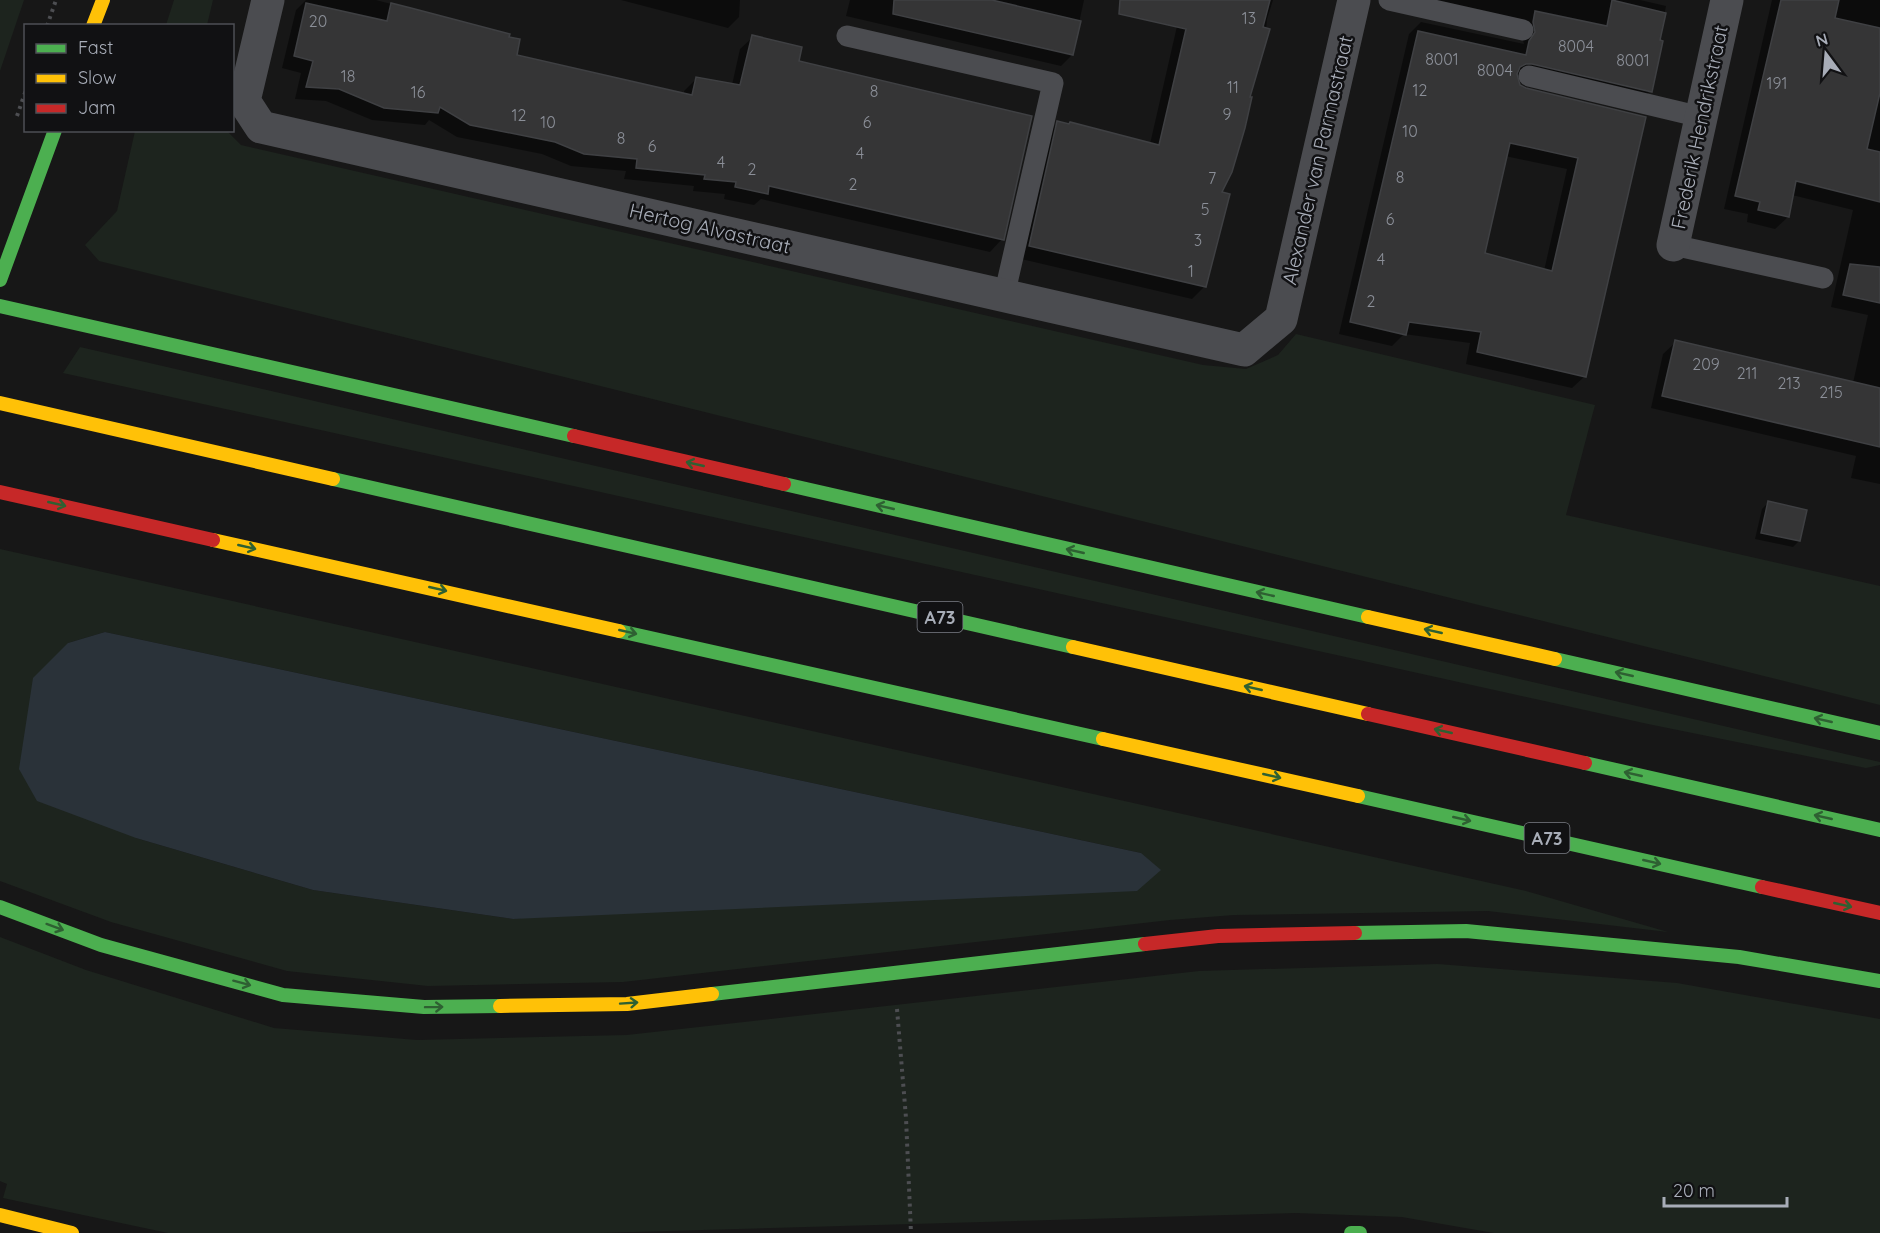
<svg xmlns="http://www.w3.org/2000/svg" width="1880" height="1233" font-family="Quicksand,sans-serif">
<rect width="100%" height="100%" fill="#171717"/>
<!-- green -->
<g fill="#1d241e" fill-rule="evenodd">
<path d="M 0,0 L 24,0 L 0,71 Z"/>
<path d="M 174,0 L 213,0 L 207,25 L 166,25 Z"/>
<path d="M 135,131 L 227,131 L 241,145 L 1203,365 L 1246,369 L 1278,355 L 1296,334 L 1595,405 L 1566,515 L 1880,586 L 1880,705 L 99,261 L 85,245 L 117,211 Z"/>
<path d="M 80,347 L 1880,762 L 1880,765 L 1866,768 L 1648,724 L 63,373 Z"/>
<path d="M 0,549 L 1526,891 L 1668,932 L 1488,911 L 1234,915 L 1170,920 L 623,982 L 428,986 L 287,971 L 111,922 L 0,881 ZM 105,632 L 1141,853 L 513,919 L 313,890 L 136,838 L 68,643 Z"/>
<path d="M 0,937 L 86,970 L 274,1028 L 417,1040 L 627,1035 L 1199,971 L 1438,964 L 1677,983 L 1880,1019 L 1880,1233 L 1494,1233 L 1402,1217 L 1296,1213 L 599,1233 L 168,1233 L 3,1198 L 7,1184 L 0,1181 Z"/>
</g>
<!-- water -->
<path fill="#2a3239" d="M 105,632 L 1141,853 L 1161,870 L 1137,891 L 513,919 L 313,890 L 136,838 L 37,801 L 19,769 L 33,678 L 68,643 Z"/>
<!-- shadow -->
<g fill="#0007" fill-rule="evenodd">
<path d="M 306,0 L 376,0 L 508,35 L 515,56 L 684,94 L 684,91 L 697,78 L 732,85 L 740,49 L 753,37 L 797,62 L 1002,239 L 990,252 L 761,199 L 754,205 L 724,199 L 725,194 L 693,191 L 694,186 L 624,179 L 626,171 L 571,166 L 542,154 L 457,137 L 429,120 L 425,125 L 372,120 L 326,101 L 295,99 L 301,73 L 282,68 L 296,10 Z"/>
<path d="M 621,0 L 740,0 L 739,17 L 728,28 Z"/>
<path d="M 850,0 L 1084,0 L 1072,55 L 1061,66 L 846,16 Z"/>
<path d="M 1183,0 L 1273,0 L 1267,19 L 1265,41 L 1231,172 L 1220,193 L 1205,286 L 1192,299 L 1017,258 L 1045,136 L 1058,123 L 1150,144 Z"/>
<path d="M 1417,0 L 1640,0 L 1666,6 L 1650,91 L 1638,103 L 1515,75 L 1519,86 L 1525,90 L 1644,118 L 1584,377 L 1572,388 L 1466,364 L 1470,343 L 1404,334 L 1392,346 L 1339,334 L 1409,34 L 1421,22 L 1524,44 L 1521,33 ZM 1505,156 L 1567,169 L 1544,271 L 1483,254 Z"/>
<path d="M 1772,0 L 1880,0 L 1880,484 L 1851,478 L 1856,456 L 1651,408 L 1663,354 L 1676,342 L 1853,383 L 1868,315 L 1831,307 L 1853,210 L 1792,195 L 1788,217 L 1775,229 L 1747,222 L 1748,214 L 1724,209 Z"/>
<path d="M 1768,503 L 1799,541 L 1793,547 L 1755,539 L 1762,509 Z"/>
</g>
<!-- building -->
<g fill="#353536" stroke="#3f4043" stroke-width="1.5" fill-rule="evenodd">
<path d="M 894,0 L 992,0 L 1081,21 L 1073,55 L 893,14 Z"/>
<path d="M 1120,0 L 1270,0 L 1263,27 L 1270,29 L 1250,97 L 1252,97 L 1245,128 L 1232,172 L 1222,192 L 1230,194 L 1206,287 L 1029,246 L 1057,121 L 1069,124 L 1070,122 L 1159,145 L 1186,29 L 1119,14 Z"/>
<path d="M 1612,0 L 1666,13 L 1660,40 L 1663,41 L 1652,92 L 1532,64 L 1526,64 L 1520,67 L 1517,74 L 1520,85 L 1526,88 L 1646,117 L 1586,377 L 1477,352 L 1481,332 L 1409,322 L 1406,335 L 1350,322 L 1418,31 L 1526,55 L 1529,41 L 1535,32 L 1533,22 L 1535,11 L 1607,26 ZM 1510,143 L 1578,158 L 1552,271 L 1485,253 Z"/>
<path d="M 1781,0 L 1839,0 L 1835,18 L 1880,28 L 1880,93 L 1867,149 L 1880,152 L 1880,202 L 1796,181 L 1789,217 L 1758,210 L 1760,202 L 1735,196 Z"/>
<path d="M 306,3 L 387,21 L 391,3 L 411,8 L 510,34 L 509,37 L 520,39 L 517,55 L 692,95 L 696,77 L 740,85 L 752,35 L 802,47 L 799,61 L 1032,116 L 1004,240 L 769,186 L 768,194 L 735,187 L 736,182 L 704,179 L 705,175 L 636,168 L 637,159 L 584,154 L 555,142 L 470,125 L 440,107 L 438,113 L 384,108 L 339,89 L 306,87 L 313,61 L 294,56 Z"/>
<path d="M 1850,264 L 1880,267 L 1880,303 L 1843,295 Z"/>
<path d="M 1675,340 L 1880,388 L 1880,447 L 1662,396 Z"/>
<path d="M 1768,501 L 1807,510 L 1800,541 L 1761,533 Z"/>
</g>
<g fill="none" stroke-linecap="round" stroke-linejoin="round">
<!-- path -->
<g stroke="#4d4e52" stroke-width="4" stroke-dasharray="3 4.5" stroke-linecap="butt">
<path d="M 47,26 L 56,0"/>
<path d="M 17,116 L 26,90"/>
<path d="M 897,1009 L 906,1118 L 911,1233"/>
</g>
<!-- lane -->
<g stroke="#4b4c50" stroke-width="21">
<path d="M 1389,0 L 1523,30"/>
<path d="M 847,36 L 1053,83 L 1004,296"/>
<path d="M 1529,76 L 1701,117"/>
<path d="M 1673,245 L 1823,278"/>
</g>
<!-- street -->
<g stroke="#4b4c50" stroke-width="33">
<path d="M 268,0 L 244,101 L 261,127 L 1244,350 L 1281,319 L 1354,0"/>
<path d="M 1673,245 L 1727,0"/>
</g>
<!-- fast -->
<g stroke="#4caf50" stroke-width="14">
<path d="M 0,280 L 55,130"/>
<path d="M 0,306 L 574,436"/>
<path d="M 333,479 L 1073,647"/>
<path d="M 784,484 L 1368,617"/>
<path d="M 619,631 L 1103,739"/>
<path d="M 1555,659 L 1880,733"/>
<path d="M 1585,763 L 1880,830"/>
<path d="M 1358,796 L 1762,887"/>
<path d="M 0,907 L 101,945 L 283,995 L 424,1007 L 500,1006"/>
<path d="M 1355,933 L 1466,931 L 1739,957 L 1880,981"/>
<path d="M 712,994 L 1145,944"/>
<path d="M 1351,1233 L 1360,1233"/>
</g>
<!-- slow -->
<g stroke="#ffc107" stroke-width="14">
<path d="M 93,26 L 103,0"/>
<path d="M 0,403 L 333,479"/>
<path d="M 213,540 L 619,631"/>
<path d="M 1368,617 L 1555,659"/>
<path d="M 1073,647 L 1368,714"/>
<path d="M 1103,739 L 1358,796"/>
<path d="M 500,1006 L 627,1004 L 712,994"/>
<path d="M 0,1215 L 72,1233"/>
</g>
<!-- jam -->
<g stroke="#c62828" stroke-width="14">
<path d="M 574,436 L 784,484"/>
<path d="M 0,492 L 213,540"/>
<path d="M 1368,714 L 1585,763"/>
<path d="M 1762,887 L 1880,913"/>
<path d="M 1145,944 L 1218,936 L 1355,933"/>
</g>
</g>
<!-- one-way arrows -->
<defs><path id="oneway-shaft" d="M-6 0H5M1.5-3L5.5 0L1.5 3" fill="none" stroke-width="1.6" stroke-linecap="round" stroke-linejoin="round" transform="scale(1.5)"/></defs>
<g stroke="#2e6032">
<use href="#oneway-shaft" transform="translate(695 464) rotate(-167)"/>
<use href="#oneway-shaft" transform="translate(57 504) rotate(13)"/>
<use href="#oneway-shaft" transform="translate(885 507) rotate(-167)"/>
<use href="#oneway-shaft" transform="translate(247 547) rotate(13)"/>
<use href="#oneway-shaft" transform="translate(1075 551) rotate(-167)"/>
<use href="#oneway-shaft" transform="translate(438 589) rotate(13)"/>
<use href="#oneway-shaft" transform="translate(1265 594) rotate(-167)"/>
<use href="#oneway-shaft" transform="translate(1433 631) rotate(-167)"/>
<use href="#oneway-shaft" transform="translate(628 632) rotate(13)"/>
<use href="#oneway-shaft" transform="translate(1624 674) rotate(-167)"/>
<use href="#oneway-shaft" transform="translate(1253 688) rotate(-167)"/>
<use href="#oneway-shaft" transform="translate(1823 720) rotate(-167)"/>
<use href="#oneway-shaft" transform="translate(1443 731) rotate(-167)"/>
<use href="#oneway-shaft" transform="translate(1633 774) rotate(-167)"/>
<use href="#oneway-shaft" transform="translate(1272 776) rotate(13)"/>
<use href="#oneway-shaft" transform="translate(1823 817) rotate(-167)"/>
<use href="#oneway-shaft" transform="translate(1462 819) rotate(13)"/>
<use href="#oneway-shaft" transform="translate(1652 862) rotate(13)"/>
<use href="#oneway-shaft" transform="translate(1843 905) rotate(13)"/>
<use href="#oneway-shaft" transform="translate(55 927) rotate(20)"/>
<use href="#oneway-shaft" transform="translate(242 983) rotate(15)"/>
<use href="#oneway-shaft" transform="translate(629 1003) rotate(-4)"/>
<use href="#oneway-shaft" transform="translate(434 1007) rotate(-1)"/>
</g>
<g text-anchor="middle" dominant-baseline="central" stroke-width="5" stroke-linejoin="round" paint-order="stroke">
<!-- number labels -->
<g font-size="16" fill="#8b8f98">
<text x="1249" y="18">13</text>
<text x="318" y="21">20</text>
<text x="1576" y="46">8004</text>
<text x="1442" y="59">8001</text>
<text x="1633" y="60">8001</text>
<text x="1495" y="70">8004</text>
<text x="348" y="76">18</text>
<text x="1777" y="83">191</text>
<text x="1233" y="87">11</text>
<text x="1420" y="90">12</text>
<text x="874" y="91">8</text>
<text x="418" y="92">16</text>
<text x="1227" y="114">9</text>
<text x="519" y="115">12</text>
<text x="548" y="122">10</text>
<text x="867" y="122">6</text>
<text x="1410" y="131">10</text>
<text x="621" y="138">8</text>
<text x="652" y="146">6</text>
<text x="860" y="153">4</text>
<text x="721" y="162">4</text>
<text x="752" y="169">2</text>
<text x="1400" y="177">8</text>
<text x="1212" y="178">7</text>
<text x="853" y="184">2</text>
<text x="1205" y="209">5</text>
<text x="1390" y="219">6</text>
<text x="1198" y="240">3</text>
<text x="1381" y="259">4</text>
<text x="1191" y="271">1</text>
<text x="1371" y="301">2</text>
<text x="1706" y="364">209</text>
<text x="1747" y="373">211</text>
<text x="1789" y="383">213</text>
<text x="1831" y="392">215</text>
</g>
<!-- shield labels -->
<g fill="#111113" stroke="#7b7e86" stroke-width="1.5">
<rect x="917.5" y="602" width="45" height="30" rx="4.5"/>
<rect x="1524.5" y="823" width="45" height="30" rx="4.5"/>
</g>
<g font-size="18" font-weight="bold" fill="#a8adb8">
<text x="940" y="617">A73</text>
<text x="1547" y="838">A73</text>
</g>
<!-- street labels -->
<g font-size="20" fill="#a8adb8" stroke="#111113">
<text transform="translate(1699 127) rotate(-78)">Frederik Hendrikstraat</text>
<text transform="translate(1317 160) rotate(-77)">Alexander van Parmastraat</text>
<text transform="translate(710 228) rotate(13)">Hertog Alvastraat</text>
</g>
</g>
<!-- legend -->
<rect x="24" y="24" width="210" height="108" fill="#111113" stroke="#4d4f55" stroke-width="1.5"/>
<rect x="36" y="44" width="30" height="9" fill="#4caf50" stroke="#4d4f55" stroke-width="1.5"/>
<text x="78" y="54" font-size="18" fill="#a8adb8">Fast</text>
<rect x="36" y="74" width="30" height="9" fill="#ffc107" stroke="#4d4f55" stroke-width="1.5"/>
<text x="78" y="84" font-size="18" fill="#a8adb8">Slow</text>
<rect x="36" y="104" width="30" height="9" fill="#c62828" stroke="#4d4f55" stroke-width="1.5"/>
<text x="78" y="114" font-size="18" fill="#a8adb8">Jam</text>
<!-- north arrow -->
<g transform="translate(1826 54) rotate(344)" stroke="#111113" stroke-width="4.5" paint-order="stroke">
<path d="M0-4.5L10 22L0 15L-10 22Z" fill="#a8adb8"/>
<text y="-9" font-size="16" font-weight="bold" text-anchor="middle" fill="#a8adb8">N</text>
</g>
<!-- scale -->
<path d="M1664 1197v9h123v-9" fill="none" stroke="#a8adb8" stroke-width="3"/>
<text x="1673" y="1197" font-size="18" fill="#a8adb8" stroke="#111113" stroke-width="4.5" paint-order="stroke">20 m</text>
</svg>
